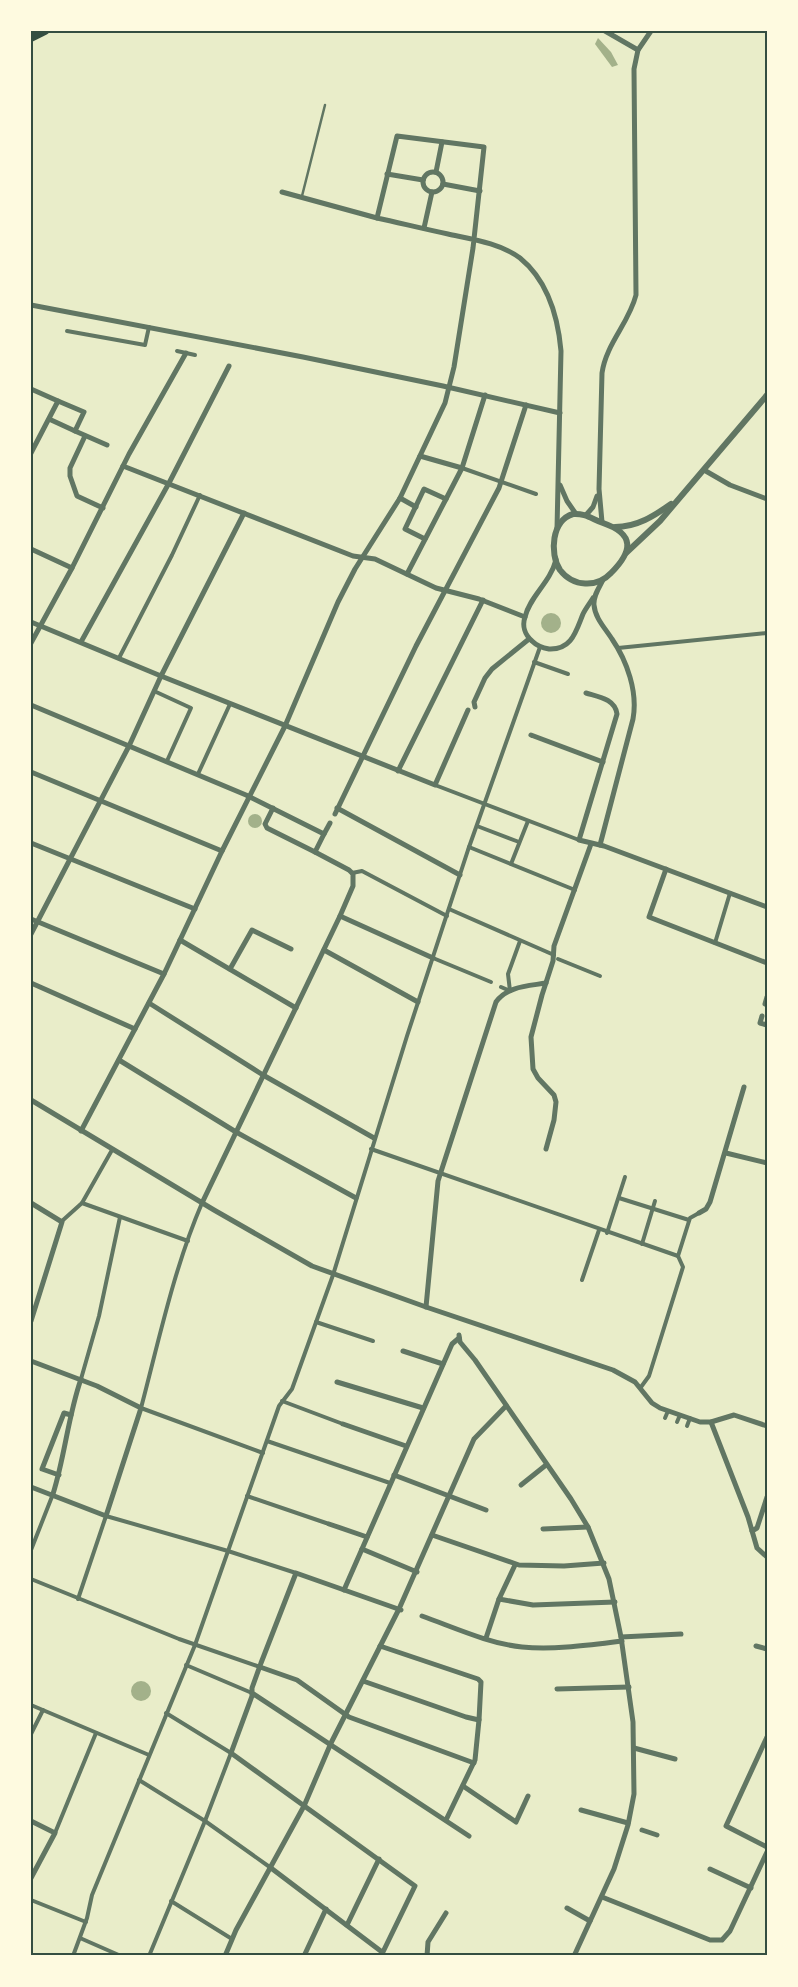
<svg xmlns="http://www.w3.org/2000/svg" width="798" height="1987" font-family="Rubik,sans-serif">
<rect width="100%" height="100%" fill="#e9edc9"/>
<!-- water -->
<g fill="#a3b18a">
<path d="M 598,38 L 611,52 L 618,65 L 612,67 L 595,44 Z"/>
<circle cx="551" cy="623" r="10"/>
<circle cx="255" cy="821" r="7"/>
<circle cx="141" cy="1691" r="10"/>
</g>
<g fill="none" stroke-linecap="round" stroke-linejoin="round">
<!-- service -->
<path stroke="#617663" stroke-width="2.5" d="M 302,196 L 325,105"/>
<!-- pedestrian -->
<g stroke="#617663" stroke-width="4">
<path d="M 67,331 L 145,345 L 149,327"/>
<path d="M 177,351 L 195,355"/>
<path d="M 462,468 L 536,494"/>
<path d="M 618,648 L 767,633"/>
<path d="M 119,658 L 172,555 L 200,495"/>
<path d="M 534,662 L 568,674"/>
<path d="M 154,691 L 191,708 L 167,761"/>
<path d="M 198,774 L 230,704"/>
<path d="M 435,785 L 579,840"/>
<path d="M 477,826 L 519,842"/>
<path d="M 469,847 L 575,890"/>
<path d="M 511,864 L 528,821"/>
<path d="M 352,873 L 362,871 L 447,916"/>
<path d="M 449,909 L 554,955"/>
<path d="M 715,943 L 730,893"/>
<path d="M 433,958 L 491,982"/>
<path d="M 558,959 L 600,976"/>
<path d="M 501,987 L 510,991"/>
<path d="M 510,991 L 508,974 L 520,941"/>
<path d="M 371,1149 L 678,1256 L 690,1218 L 699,1213"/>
<path d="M 619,1198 L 689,1220"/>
<path d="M 82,1203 L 112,1150"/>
<path d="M 202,1203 C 174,1268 159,1340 141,1408 L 263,1453"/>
<path d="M 62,1221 L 82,1203 L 188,1241"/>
<path d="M 607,1233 L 625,1177"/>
<path d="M 642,1244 L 655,1201"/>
<path d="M 582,1280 L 599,1230"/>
<path d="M 316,1322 L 373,1341"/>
<path d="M 81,1379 L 99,1316 L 120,1217"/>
<path d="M 641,1387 L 649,1376 L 683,1267 L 678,1256"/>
<path d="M 282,1401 L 343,1424"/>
<path d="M 665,1418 L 668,1411"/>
<path d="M 677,1422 L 680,1415"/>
<path d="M 687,1426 L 690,1418"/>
<path d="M 267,1441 L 390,1483"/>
<path d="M 247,1496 L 329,1524"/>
<path d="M 31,1550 L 53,1494"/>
<path d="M 31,1579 L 179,1639 L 260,1667"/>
<path d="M 78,1599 L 106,1516 L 228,1551 L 296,1573"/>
<path d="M 186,1665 L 252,1693"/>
<path d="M 31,1705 L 149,1755"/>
<path d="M 31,1734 L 43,1710"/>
<path d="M 139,1780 L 205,1821 L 271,1868"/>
<path d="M 55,1833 L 96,1733"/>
<path d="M 31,1900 L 86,1922"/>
<path d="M 171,1901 L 232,1939"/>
<path d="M 80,1938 L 121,1956"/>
<path d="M 73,1956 L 87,1918 L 92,1895 L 195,1645 L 279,1406 L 292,1389 L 333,1275 L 407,1036 L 468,850 L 540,647"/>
<path d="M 149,1956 L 205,1821 L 231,1753 L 166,1713"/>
</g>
<!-- minor -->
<g stroke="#617663" stroke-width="5">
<path d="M 605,31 L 638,50"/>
<circle cx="433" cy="182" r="10"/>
<path d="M 436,172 L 442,142"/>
<path d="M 387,174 L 423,180"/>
<path d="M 443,184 L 480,191"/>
<path d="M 282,192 L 377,218"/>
<path d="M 424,228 L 432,192"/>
<path d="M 31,305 L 303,357 L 443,386 L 560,413"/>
<path d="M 31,389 L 58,401"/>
<path d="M 75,431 L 107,445"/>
<path d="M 85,436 L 70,468 L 70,476 L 77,496 L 103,508"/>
<path d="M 31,453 L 58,401 L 84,412 L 75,431 L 49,419"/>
<path d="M 420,456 L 462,468 L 446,499 L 424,489 L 405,529 L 425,539"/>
<path d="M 123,466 L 353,556 L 375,559 L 436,588 L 479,599 L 525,617"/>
<path d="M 462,468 L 485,395"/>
<path d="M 704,470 L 730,485 L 767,499"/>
<path d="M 560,485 L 567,501 L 576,514"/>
<path d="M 400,498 L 416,507"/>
<path d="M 586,515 L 593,507 L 597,496"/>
<path d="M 602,522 L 599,489 L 602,373 C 606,344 629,323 636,295 L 634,69 L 638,50 L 651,31"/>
<path d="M 31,549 L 72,568"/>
<path d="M 556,560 C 550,583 530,596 525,617 C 522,626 525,635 532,641 C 537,646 543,648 549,649 C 572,650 576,631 583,614 C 586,608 590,603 593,598"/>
<path d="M 407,574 L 446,499"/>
<path d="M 31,622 L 161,676 L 435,785 L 468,710"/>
<path d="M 81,642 L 169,483 L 229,366"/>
<path d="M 31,643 L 72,568 L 129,454 L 186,353"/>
<path d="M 586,693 C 599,697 615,699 617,714 L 579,840 L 604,846 L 767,907"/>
<path d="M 31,705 L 246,795 L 324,834 L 315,852 L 349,870 L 353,874 L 353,886 L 340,916 L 202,1203"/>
<path d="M 475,707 L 474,702 L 485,678 L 492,669 L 529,639"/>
<path d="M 531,735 L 603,762"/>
<path d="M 398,771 L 483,600"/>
<path d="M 31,772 L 222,851"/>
<path d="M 273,808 L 265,824 L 267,828 L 315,852"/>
<path d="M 337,808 L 460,875"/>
<path d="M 335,814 L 416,646 L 499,488 L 526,405"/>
<path d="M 324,834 L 330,823"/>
<path d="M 31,843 L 195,909"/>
<path d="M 600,845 L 633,719 C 638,692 627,661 612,639 C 605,628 595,618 594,605 C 593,596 599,588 603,580"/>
<path d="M 666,869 L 649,917 L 767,963"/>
<path d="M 340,916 L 433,958"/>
<path d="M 31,919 L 164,974"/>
<path d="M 31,934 L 129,746 L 161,676 L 244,513"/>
<path d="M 180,940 L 296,1008"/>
<path d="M 324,950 L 418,1002"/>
<path d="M 230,969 L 252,930 L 291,949"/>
<path d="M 31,983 L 135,1029"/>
<path d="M 149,1003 L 263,1075 L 374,1138"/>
<path d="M 765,1004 L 767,997"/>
<path d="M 762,1016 L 760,1023 L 767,1025"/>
<path d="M 119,1060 L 236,1132 L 356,1198"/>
<path d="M 31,1100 L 214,1210 L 312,1266 L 426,1307 L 613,1370 L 635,1382 L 652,1403 L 660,1408 L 700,1422 L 711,1422 L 734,1415 L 767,1426"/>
<path d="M 81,1131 L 164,974 L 222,851 L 285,726 L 338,602 L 355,569 L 400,498 L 445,403 L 454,367 L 473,248 L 484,147 L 397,136 L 377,218 C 400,223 424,229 448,234 C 471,239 500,243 520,258 C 547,280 558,317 561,351 L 557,529"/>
<path d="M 546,1149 L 554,1120 L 556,1102 L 554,1095 L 538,1078 L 533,1069 L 531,1037 L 542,995 L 553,961 L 554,946 L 591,844"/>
<path d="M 726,1153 L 767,1163"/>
<path d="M 31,1203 L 62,1222 L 31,1321"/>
<path d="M 699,1213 L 706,1209 L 710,1202 L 744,1087"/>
<path d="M 426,1307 L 438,1181 L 496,1002 C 507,986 529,986 546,983"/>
<path d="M 459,1335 L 460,1342 L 475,1360 L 571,1499 L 588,1527 L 609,1579 L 621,1637 L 633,1722 L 634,1794 L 628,1825 L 614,1869 L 574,1956"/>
<path d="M 403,1351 L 443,1364"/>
<path d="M 31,1361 L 97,1386 L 141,1408 L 106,1516 L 31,1487"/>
<path d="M 337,1382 L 423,1408"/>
<path d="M 711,1422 L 748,1517 L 757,1548 L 767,1557"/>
<path d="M 343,1424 L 406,1446"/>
<path d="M 59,1475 L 42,1469 L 64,1413 L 71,1415"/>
<path d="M 394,1475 L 486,1510"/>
<path d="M 521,1485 L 546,1465"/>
<path d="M 53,1494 C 65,1456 68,1416 81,1379"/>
<path d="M 329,1524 L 367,1537"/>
<path d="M 543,1529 L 588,1527"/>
<path d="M 752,1531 L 757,1528 L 767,1497"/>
<path d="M 432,1535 L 519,1565 L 564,1566 L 604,1563"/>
<path d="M 362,1549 L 417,1572"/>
<path d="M 344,1590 L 452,1344 L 459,1338"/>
<path d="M 499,1599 L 533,1605 L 615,1602"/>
<path d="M 422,1616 C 453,1627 490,1644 522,1647 C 555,1650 589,1645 622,1641"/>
<path d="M 621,1637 L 681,1634"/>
<path d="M 486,1638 L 499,1599 L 515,1565"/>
<path d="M 380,1646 L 478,1679 L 481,1682 L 479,1720 L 475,1760 L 446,1820"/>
<path d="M 756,1646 L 767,1649"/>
<path d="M 260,1667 L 297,1680 L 349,1717 L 474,1763"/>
<path d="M 363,1681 L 466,1717 L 479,1720"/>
<path d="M 557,1689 L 629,1687"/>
<path d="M 252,1693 L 469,1836"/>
<path d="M 767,1737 L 726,1826 L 767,1847"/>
<path d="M 634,1748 L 675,1759"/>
<path d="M 463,1786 L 516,1822 L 528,1796"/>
<path d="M 581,1810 L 628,1823"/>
<path d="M 31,1821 L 55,1833 L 31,1878"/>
<path d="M 642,1830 L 657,1835"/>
<path d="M 271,1868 L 382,1952"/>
<path d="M 710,1869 L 751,1888"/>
<path d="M 602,1897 L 710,1940 L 722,1940 L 730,1931 L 767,1852"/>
<path d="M 567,1908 L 590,1921"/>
<path d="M 347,1925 L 379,1859"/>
<path d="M 225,1956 L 236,1930 L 304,1806 L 331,1743 L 399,1609 L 474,1439 L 506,1406"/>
<path d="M 304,1956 L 326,1909"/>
<path d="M 381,1956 L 415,1886 L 231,1753 L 252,1696 L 252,1688 L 261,1663 L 296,1573 L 401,1610"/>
<path d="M 427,1956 L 428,1942 L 446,1913"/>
</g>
<!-- tertiary -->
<g stroke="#617663" stroke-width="6">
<path d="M 573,514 C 585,513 592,519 603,523 C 635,534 633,551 611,573 C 597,588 573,587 560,570 C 549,553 552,520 573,514 Z"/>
<path d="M 615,527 C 637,527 654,516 671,504"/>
<path d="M 626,553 L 660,521 L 767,395"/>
</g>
<!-- primary -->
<path stroke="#344e41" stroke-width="8" d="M 31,38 L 45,31"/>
</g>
<!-- border -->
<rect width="798" height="1987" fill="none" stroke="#fefae0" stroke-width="65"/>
<rect x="32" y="32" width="734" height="1922" fill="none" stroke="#344e41" stroke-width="2"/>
</svg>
